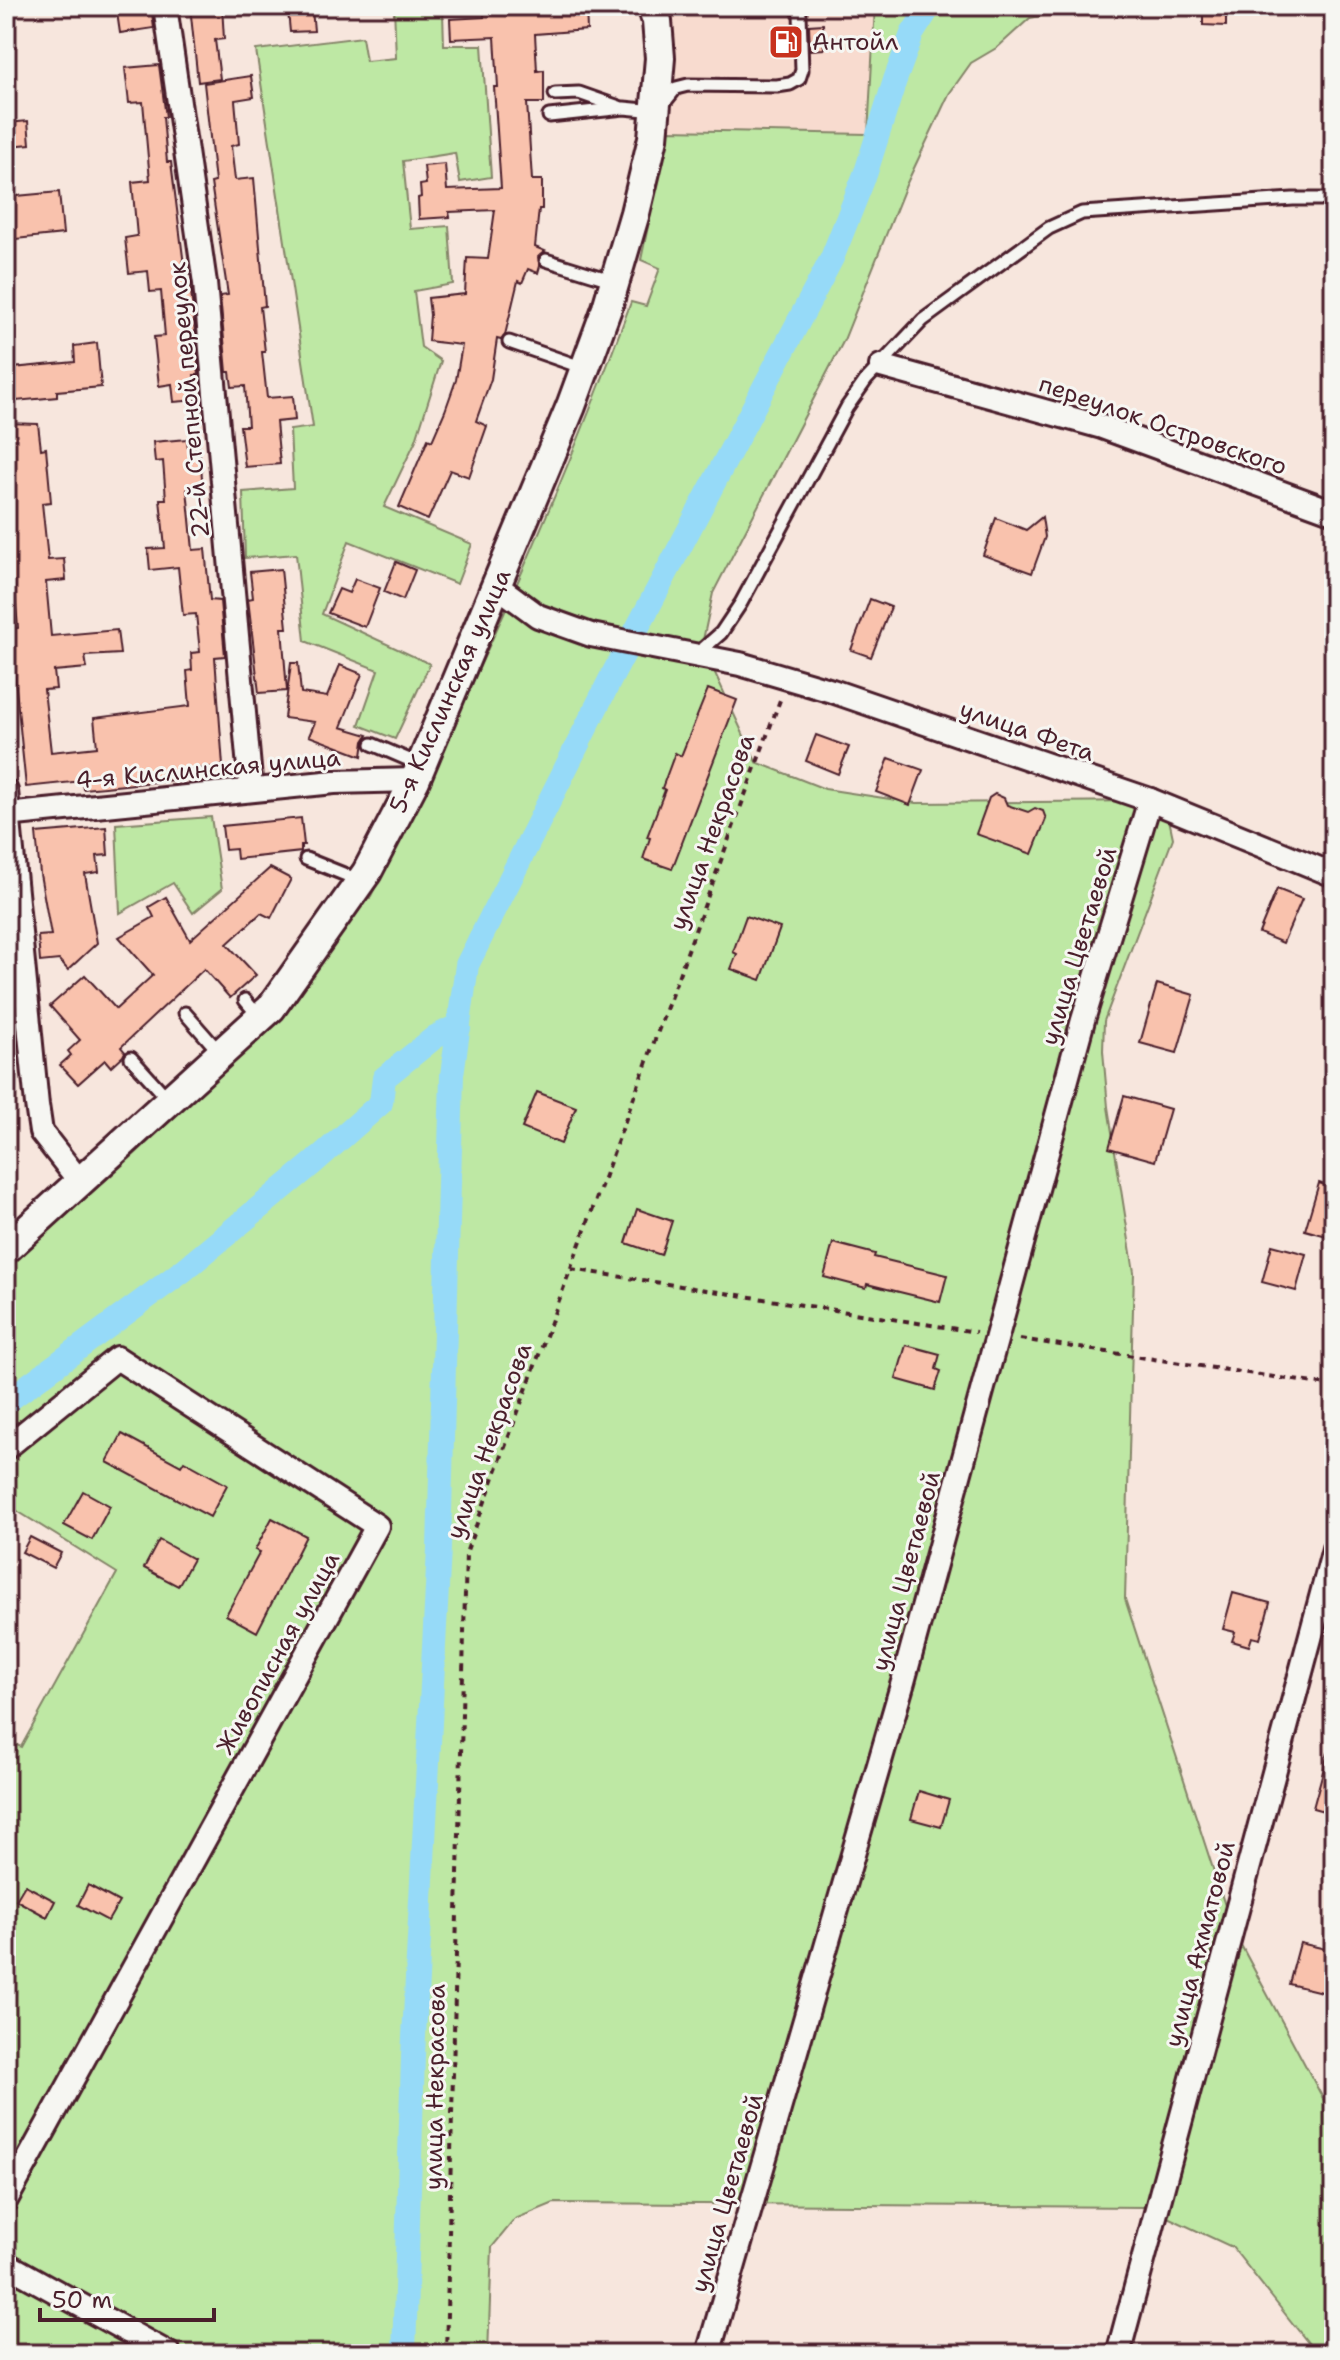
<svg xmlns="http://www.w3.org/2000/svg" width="1340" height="2360" font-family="'Shantell Sans',sans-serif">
<rect width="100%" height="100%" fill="#f7e6dd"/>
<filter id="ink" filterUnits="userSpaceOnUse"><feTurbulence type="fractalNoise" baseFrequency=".0125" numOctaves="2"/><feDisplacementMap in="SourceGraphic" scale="16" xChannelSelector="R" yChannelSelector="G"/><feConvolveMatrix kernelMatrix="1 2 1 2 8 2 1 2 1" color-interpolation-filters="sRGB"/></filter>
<g filter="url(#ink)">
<!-- built -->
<path fill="#f8dbcf" d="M 658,6 L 875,6 L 868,134 L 647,130 Z"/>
<!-- green -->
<g fill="#bee8a4" stroke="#848468" stroke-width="2">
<path d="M 394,6 L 473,6 L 473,9 L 443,12 L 444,45 L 482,45 L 491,177 L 460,182 L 455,153 L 403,161 L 410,229 L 449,226 L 453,284 L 414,291 L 421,347 L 441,361 L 416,440 L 384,507 L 472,544 L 457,584 L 349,541 L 322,614 L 430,664 L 395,739 L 359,725 L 378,670 L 305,641 L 296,554 L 245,558 L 243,492 L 293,488 L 290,430 L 313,427 L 256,50 L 362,37 L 366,61 L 396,58 Z"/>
<path d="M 875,6 L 1093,6 L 1030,18 L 998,47 L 971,63 L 949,94 L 906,185 L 844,340 L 713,593 L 702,645 L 756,762 L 825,789 L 916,803 L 1147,801 L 1167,810 L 1173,838 L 1104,1021 L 1103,1051 L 1108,1107 L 1134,1272 L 1125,1599 L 1233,1930 L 1334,2119 L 1334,2354 L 1317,2354 L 1232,2247 L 1146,2207 L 554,2203 L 515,2219 L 492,2247 L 488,2354 L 6,2354 L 6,1740 L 21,1747 L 117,1573 L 6,1504 L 6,1269 L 136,1153 L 281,1017 L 361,896 L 370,898 C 465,703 557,505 631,302 L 646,306 L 660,268 L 641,260 L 668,130 L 868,134 Z"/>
<path d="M 211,817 L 222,889 L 193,913 L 173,883 L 120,913 L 116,824 Z"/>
</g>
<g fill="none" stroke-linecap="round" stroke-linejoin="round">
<!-- canal -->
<g stroke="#96daf8" stroke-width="24">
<path d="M 6,1402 L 184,1270 L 312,1164 L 381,1103 L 384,1078 L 435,1037 L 455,1027 L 459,1028"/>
<path d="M 404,2354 L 413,2056 L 439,1548 L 452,1075 L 467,965 L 611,678 L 832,258 L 866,172 L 895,80 L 912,34 L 930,6"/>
</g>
</g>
<!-- building -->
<g fill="#f9c2ad" stroke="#4a1f2b" stroke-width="2">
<path d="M 116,6 L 151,6 L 154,28 L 120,33 Z"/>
<path d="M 190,6 L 222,6 L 224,39 L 215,40 L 220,79 L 198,82 Z"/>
<path d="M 484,6 L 537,6 L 537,8 L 586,6 L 587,30 L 535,34 L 537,71 L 544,70 L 544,103 L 527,103 L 532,180 L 542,180 L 542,209 L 539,209 L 535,247 L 545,251 L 538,257 L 540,266 L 538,273 L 528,269 L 522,283 L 518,281 L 505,335 L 501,340 L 497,339 L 491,379 L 476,421 L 487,426 L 469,477 L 450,470 L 428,520 L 399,507 L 428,439 L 432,441 L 445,411 L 456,380 L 462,345 L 428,341 L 430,315 L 428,298 L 465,294 L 467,258 L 488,259 L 495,210 L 449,212 L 450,217 L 419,219 L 418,198 L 421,197 L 420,185 L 426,184 L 424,166 L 445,164 L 447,190 L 501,188 L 494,87 L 498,87 L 495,37 L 451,39 L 450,19 L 484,17 Z"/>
<path d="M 1203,6 L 1226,6 L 1226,26 L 1203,25 Z"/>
<path d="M 312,9 L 314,31 L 290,32 L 288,11 Z"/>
<path d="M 823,24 L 824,49 L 810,50 L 809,25 Z"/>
<path d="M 159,65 L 166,117 L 163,117 L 167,162 L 171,162 L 186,281 L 190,280 L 199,375 L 194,375 L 197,400 L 174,402 L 172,384 L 159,386 L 154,337 L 165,336 L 161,291 L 150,292 L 148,271 L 129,273 L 125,238 L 137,236 L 132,182 L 150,180 L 143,102 L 129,103 L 125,68 Z"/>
<path d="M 251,76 L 254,97 L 235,100 L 239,144 L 231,146 L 235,180 L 254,178 L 265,306 L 260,307 L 265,352 L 262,352 L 267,398 L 293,396 L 295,420 L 276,422 L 280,464 L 245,467 L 240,426 L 248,426 L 245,386 L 232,387 L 230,372 L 227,372 L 220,296 L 228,295 L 211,183 L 215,182 L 204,83 Z"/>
<path d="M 28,121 L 30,144 L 10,146 L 8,123 Z"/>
<path d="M 59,192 L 63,234 L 6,240 L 6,197 Z"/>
<path d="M 97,343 L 101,387 L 57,391 L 57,397 L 16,401 L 13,368 L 75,362 L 74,346 Z"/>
<path d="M 6,423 L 38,424 L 41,449 L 46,448 L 51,502 L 42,503 L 48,560 L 64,559 L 66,580 L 46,582 L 51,636 L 117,630 L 120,654 L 85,656 L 87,668 L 54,671 L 56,689 L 44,690 L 51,752 L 97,747 L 94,718 L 190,706 L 187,671 L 192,670 L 191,653 L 200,652 L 196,614 L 183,615 L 178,567 L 150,570 L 148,549 L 165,548 L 160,499 L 166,499 L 163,461 L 155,462 L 153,442 L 187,439 L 188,448 L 199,447 L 203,488 L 187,489 L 193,550 L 205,549 L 210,600 L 220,601 L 225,656 L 215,657 L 223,766 L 172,772 L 173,780 L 105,787 L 83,789 L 82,781 L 26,787 L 10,629 L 18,628 L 14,582 L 6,582 L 6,564 L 8,564 L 6,538 L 11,538 L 6,490 Z"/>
<path d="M 1042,517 L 1045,537 L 1032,573 L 983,555 L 996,518 L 1026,530 Z"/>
<path d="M 396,562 L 415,570 L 403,600 L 384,592 Z"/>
<path d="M 281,569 L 287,628 L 282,628 L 287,691 L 259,693 L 248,599 L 253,598 L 250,572 Z"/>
<path d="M 355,579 L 380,588 L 365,627 L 328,613 L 339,589 L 349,593 Z"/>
<path d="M 870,599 L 891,607 L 871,657 L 851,650 Z"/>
<path d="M 291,663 L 298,663 L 301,693 L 327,697 L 340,665 L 362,674 L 341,727 L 368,735 L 364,741 L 362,756 L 309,736 L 315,722 L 284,718 Z"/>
<path d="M 708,689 L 737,700 L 672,869 L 643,859 L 650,838 L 647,837 L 665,790 L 662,788 L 675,753 L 681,756 Z"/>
<path d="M 816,735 L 849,747 L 838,774 L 806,761 Z"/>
<path d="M 889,758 L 923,770 L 910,805 L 876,792 Z"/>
<path d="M 995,794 L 1004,798 L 1007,805 L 1028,812 L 1035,808 L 1043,811 L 1046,819 L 1032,854 L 976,834 L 989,798 Z"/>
<path d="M 301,818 L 304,845 L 301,845 L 301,852 L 237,859 L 236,849 L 225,850 L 222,826 Z"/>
<path d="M 106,827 L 108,855 L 97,856 L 99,872 L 85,874 L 97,943 L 68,970 L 59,960 L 40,962 L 38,936 L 51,935 L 40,874 L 36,833 Z"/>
<path d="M 270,868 L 291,879 L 271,918 L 261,913 L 227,944 L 256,975 L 230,998 L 204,969 L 121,1047 L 125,1052 L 123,1056 L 111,1067 L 105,1060 L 78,1084 L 60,1065 L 71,1055 L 68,1051 L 80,1040 L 50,1006 L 85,975 L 116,1009 L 153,975 L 119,937 L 154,917 L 149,907 L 166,897 L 190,940 Z"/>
<path d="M 1277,889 L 1302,899 L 1283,943 L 1259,933 Z"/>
<path d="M 746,916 L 780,928 L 761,980 L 731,969 L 737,954 L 733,952 Z"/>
<path d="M 1157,984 L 1194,995 L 1177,1053 L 1140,1043 Z"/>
<path d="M 537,1092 L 576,1107 L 561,1144 L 522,1128 Z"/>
<path d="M 1124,1096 L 1170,1109 L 1155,1161 L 1109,1148 Z"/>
<path d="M 1319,1183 L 1334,1188 L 1334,1238 L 1305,1230 Z"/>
<path d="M 637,1209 L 672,1221 L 661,1255 L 626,1243 Z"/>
<path d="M 833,1243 L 875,1254 L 874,1257 L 947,1275 L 940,1302 L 867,1284 L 866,1288 L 824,1277 Z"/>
<path d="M 1272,1245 L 1306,1254 L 1296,1291 L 1262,1282 Z"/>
<path d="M 906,1345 L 940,1354 L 936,1369 L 941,1371 L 935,1390 L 896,1379 Z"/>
<path d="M 122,1434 L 181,1466 L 184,1461 L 227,1485 L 210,1517 L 107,1462 Z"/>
<path d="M 83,1491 L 110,1506 L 92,1540 L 64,1525 Z"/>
<path d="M 272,1518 L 306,1536 L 257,1632 L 226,1615 L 260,1552 L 255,1550 Z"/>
<path d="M 30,1537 L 61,1553 L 53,1568 L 22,1552 Z"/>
<path d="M 159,1540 L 193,1559 L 178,1586 L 144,1568 Z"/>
<path d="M 1233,1593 L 1270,1603 L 1260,1639 L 1252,1637 L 1249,1646 L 1232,1641 L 1235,1632 L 1223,1629 Z"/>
<path d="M 1328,1753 L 1334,1753 L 1334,1814 L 1313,1808 Z"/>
<path d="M 919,1791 L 949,1800 L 941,1827 L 911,1819 Z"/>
<path d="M 25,1885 L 55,1901 L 47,1917 L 16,1900 Z"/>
<path d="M 88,1885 L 119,1902 L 108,1921 L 78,1905 Z"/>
<path d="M 1300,1943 L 1334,1951 L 1327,1975 L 1334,1977 L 1334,1995 L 1289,1984 Z"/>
</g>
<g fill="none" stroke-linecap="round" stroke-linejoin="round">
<defs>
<g id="service">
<path d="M 555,94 L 579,93 L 619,107"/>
<path d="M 664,103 L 676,88 L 688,85 L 777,86 L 790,84 L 799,79 L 802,70 L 800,14 L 795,6"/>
<path d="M 549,116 L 624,108 L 656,111"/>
<path d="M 546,260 L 614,281"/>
<path d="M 509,342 L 584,368"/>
<path d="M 697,654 L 721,633 L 741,603 L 847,407 L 866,380 L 923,320 L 1049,228 L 1082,213 L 1293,199 L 1334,199"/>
<path d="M 372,744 L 421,765"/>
<path d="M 306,859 L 361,881"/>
<path d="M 245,1000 L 260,1018"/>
<path d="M 185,1013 L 221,1054"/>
<path d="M 131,1058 L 168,1099"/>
</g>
<g id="minor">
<path d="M 165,6 L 205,283 L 251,790"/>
<path d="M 881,366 L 1102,427 L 1334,512"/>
<path d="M 496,585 L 538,616 L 591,635 L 740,664 L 832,691 L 1150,800 L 1334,875"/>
<path d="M 6,791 L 37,1105 L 41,1132 L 80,1182"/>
<path d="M 6,815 L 334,782 L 415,780"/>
<path d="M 6,1448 L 117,1358 L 377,1526 L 6,2200"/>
<path d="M 6,2264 L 169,2354"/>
<path d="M 708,2354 L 903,1682 L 1083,1020 L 1150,800"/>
<path d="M 1118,2354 L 1334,1549"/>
</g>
<path id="tertiary" d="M 6,1249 L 271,1008 L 367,872 L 415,780 L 571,406 L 607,308 L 635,213 L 653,138 L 660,58 L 657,21 L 652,6"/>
</defs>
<!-- service casing -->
<use href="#service" stroke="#4a1f2b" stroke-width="17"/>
<!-- minor casing -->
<use href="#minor" stroke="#4a1f2b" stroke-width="28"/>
<!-- tertiary casing -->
<use href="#tertiary" stroke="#4a1f2b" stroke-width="34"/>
<!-- path -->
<g stroke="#4a1f2b" stroke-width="4" stroke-dasharray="6 6" stroke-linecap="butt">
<path d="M 571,1269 L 976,1332"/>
<path d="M 1020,1339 L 1334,1386"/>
<path d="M 446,2354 L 466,1553 L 780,700"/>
</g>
<!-- service -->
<use href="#service" stroke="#f6f6f2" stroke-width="11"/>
<!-- minor -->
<use href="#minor" stroke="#f6f6f2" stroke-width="22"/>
<!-- tertiary -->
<use href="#tertiary" stroke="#f6f6f2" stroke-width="28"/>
</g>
</g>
<!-- icons -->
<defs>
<symbol id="fuel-square" viewBox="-11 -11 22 22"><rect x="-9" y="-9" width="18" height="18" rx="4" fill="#c8321e" stroke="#f6f6f2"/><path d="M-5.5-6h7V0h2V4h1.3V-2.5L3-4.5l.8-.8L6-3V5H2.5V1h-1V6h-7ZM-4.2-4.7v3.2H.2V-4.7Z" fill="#fff"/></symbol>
</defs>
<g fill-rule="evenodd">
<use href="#fuel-square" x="766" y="22" width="40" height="40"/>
</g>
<g text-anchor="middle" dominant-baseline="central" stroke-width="6" stroke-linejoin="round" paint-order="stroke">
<!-- poi labels -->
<g font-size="24" fill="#4a1f2b" stroke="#f6f6f2" text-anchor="start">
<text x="812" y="42">Антойл</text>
</g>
<!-- street labels -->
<g font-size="24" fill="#4a1f2b" stroke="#f6f6f2">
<text transform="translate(189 400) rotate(-95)">22-й Степной переулок</text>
<text transform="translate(1163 425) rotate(19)">переулок Островского</text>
<text transform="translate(450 691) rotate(-66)">5-я Кислинская улица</text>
<text transform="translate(1027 731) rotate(19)">улица Фета</text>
<text transform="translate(208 769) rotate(-5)">4-я Кислинская улица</text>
<text transform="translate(712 832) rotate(-70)">улица Некрасова</text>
<text transform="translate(1079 946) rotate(-73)">улица Цветаевой</text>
<text transform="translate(489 1441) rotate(-70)">улица Некрасова</text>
<text transform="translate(906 1571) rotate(-75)">улица Цветаевой</text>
<text transform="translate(278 1653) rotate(-61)">Живописная улица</text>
<text transform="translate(1200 1944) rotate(-75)">улица Ахматовой</text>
<text transform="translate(435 2087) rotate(-89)">улица Некрасова</text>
<text transform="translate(727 2193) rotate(-74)">улица Цветаевой</text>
</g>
</g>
<!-- margin -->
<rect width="1340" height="2360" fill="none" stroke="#f6f6f2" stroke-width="32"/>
<rect x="16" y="16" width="1308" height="2328" fill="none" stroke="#4a1f2b" stroke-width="3" filter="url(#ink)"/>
<!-- scale -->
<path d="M40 2308v12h174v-12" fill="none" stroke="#4a1f2b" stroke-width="4"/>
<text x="52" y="2308" font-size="24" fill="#4a1f2b" stroke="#f6f6f2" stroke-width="6" paint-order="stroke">50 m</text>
</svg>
